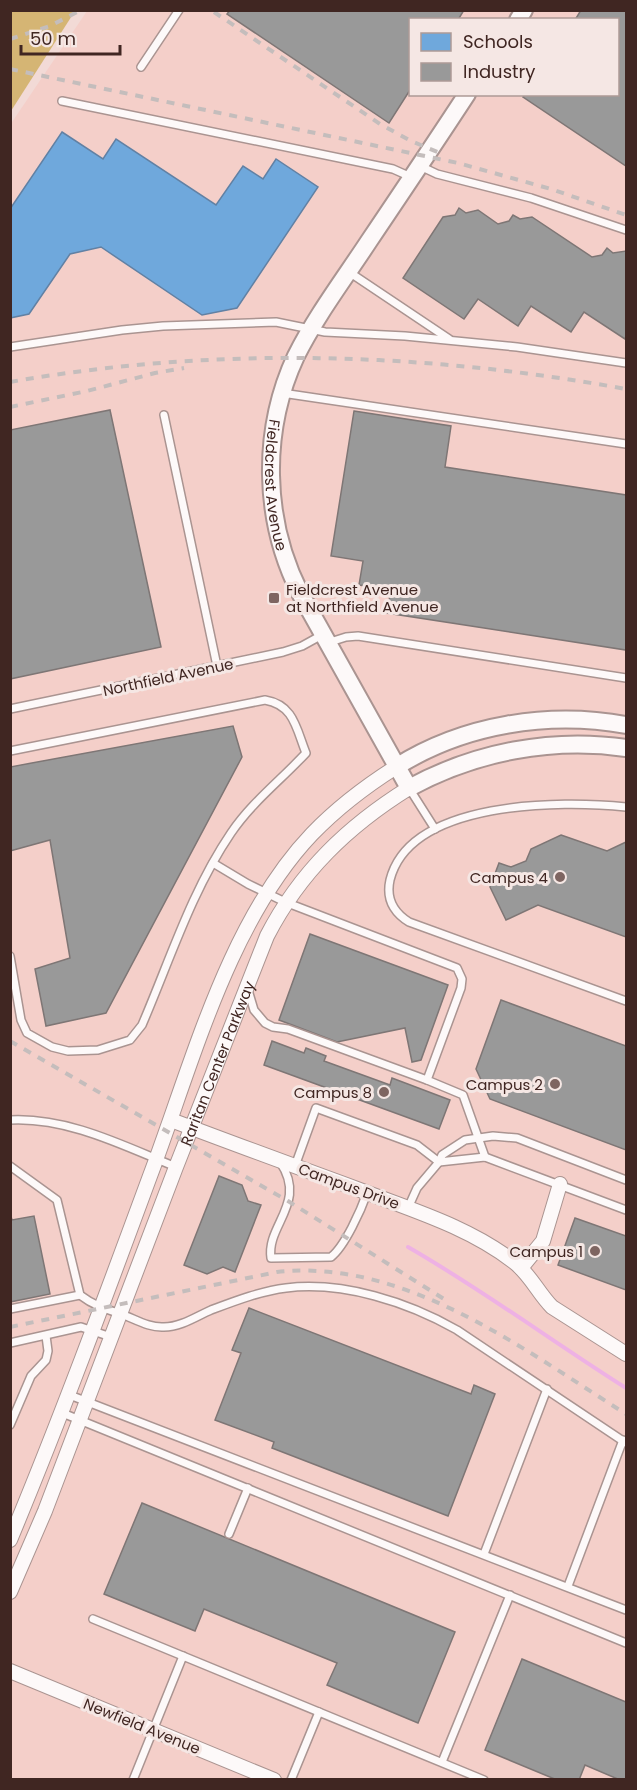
<svg xmlns="http://www.w3.org/2000/svg" width="637" height="1790" font-family="Poppins,sans-serif">
<rect width="100%" height="100%" fill="#f2dad6"/>
<!-- built -->
<path fill="#f4cfc9" fill-rule="evenodd" d="M 87,11 L 626,11 L 626,1779 L 11,1779 L 10,125 ZM 410,20 L 618,20 L 618,94 L 410,94 Z"/>
<!-- forest -->
<path fill="#d5b574" d="M 11,10 L 75,11 L 11,111 L 10,11 Z"/>
<!-- schools -->
<path fill="#6fa8dc" stroke="#6181a4" stroke-width="1.5" d="M 62,132 L 103,159 L 116,139 L 216,205 L 243,166 L 263,179 L 276,159 L 318,187 L 237,308 L 202,315 L 101,247 L 70,254 L 29,314 L 10,318 L 10,209 Z"/>
<!-- industry -->
<g fill="#999" stroke="#7e7675" stroke-width="1.5">
<path d="M 230,10 L 464,10 L 458,20 L 410,20 L 410,90 L 389,123 L 227,14 Z"/>
<path d="M 581,10 L 626,10 L 626,166 L 523,97 L 525,94 L 618,94 L 618,20 L 575,20 Z"/>
<path d="M 459,208 L 466,213 L 478,210 L 498,224 L 509,221 L 513,215 L 520,219 L 532,217 L 592,257 L 602,255 L 607,248 L 613,253 L 626,251 L 626,336 L 625,339 L 584,312 L 571,332 L 531,306 L 518,326 L 478,299 L 464,319 L 403,278 L 443,217 L 455,215 Z"/>
<path d="M 110,410 L 161,647 L 10,679 L 10,430 Z"/>
<path d="M 354,411 L 451,426 L 445,467 L 626,495 L 626,650 L 387,613 L 391,589 L 359,585 L 363,561 L 331,556 Z"/>
<path d="M 233,726 L 242,757 L 106,1013 L 46,1026 L 35,969 L 70,958 L 50,840 L 10,851 L 10,767 Z"/>
<path d="M 561,835 L 607,851 L 626,842 L 626,937 L 538,905 L 506,920 L 490,887 L 499,863 L 511,867 L 526,861 L 531,849 Z"/>
<path d="M 310,934 L 448,985 L 421,1060 L 412,1062 L 405,1028 L 337,1042 L 279,1020 Z"/>
<path d="M 501,1000 L 626,1046 L 626,1150 L 490,1099 L 476,1069 Z"/>
<path d="M 272,1041 L 304,1053 L 306,1048 L 326,1056 L 324,1061 L 390,1085 L 392,1078 L 450,1100 L 439,1129 L 264,1065 Z"/>
<path d="M 219,1176 L 242,1185 L 248,1201 L 261,1205 L 235,1272 L 223,1267 L 207,1274 L 184,1265 Z"/>
<path d="M 10,1213 L 12,1220 L 34,1216 L 50,1294 L 10,1302 Z"/>
<path d="M 575,1218 L 626,1236 L 626,1290 L 558,1265 Z"/>
<path d="M 249,1308 L 471,1394 L 474,1385 L 495,1394 L 448,1516 L 272,1448 L 274,1442 L 215,1420 L 241,1353 L 232,1350 Z"/>
<path d="M 142,1503 L 455,1632 L 418,1723 L 327,1685 L 337,1663 L 204,1609 L 195,1631 L 104,1594 Z"/>
<path d="M 522,1659 L 626,1702 L 626,1780 L 620,1780 L 585,1765 L 579,1780 L 557,1780 L 485,1750 Z"/>
</g>
<g fill="none" stroke-linecap="round" stroke-linejoin="round">
<!-- stream -->
<path stroke="#eeb1e4" stroke-width="4" d="M 408,1247 C 483,1290 553,1342 626,1388"/>
<defs>
<g id="service">
<path d="M 141,67 L 179,10"/>
<path d="M 62,101 L 393,169 L 411,177"/>
<path d="M 420,166 L 437,174 L 531,198 L 626,230"/>
<path d="M 349,272 L 449,339"/>
<path d="M 10,347 L 122,330 L 163,326 L 276,322 L 325,332 L 405,336 L 517,347 L 626,363"/>
<path d="M 282,393 L 626,444"/>
<path d="M 164,415 L 217,666"/>
<path d="M 327,643 L 346,637 L 358,636 L 626,678"/>
<path d="M 10,709 L 283,652 L 302,646 L 322,635"/>
<path d="M 10,751 L 265,700 C 294,705 296,728 306,753 C 281,780 252,802 231,833 C 191,892 170,960 142,1025 L 130,1040 L 98,1050 L 68,1051 L 52,1047 L 27,1033 L 21,1020 L 10,956"/>
<path d="M 409,788 L 435,829"/>
<path d="M 626,807 C 562,800 410,800 390,880 C 386,898 393,912 409,922 L 626,1001"/>
<path d="M 213,863 L 248,884 L 285,902 L 457,968 L 462,979 L 461,988 L 427,1080 L 463,1095 L 485,1157"/>
<path d="M 248,990 L 254,1010 L 265,1023 L 273,1027 L 288,1029 L 427,1080"/>
<path d="M 10,1120 C 68,1117 124,1146 176,1167"/>
<path d="M 280,1162 C 308,1203 266,1225 271,1258 L 331,1257 C 345,1246 361,1210 367,1193"/>
<path d="M 10,1166 L 57,1200 L 80,1295 C 93,1305 105,1309 121,1314 C 135,1319 149,1328 164,1327 C 181,1327 197,1316 211,1310 C 235,1301 261,1291 286,1288 C 343,1281 408,1302 457,1330 L 626,1443"/>
<path d="M 295,1166 L 316,1108 L 417,1145 L 439,1162 L 417,1188 L 408,1208"/>
<path d="M 626,1180 L 517,1138 L 493,1136 L 465,1140 L 442,1155 L 439,1162 L 485,1157 L 626,1210"/>
<path d="M 10,1309 L 80,1295"/>
<path d="M 10,1343 L 81,1327 L 111,1337"/>
<path d="M 67,1394 L 626,1610"/>
<path d="M 60,1412 L 626,1643"/>
<path d="M 10,1425 L 31,1376 L 46,1360 L 48,1351 L 46,1336"/>
<path d="M 229,1534 L 248,1488"/>
<path d="M 484,1554 L 547,1389"/>
<path d="M 568,1586 L 623,1440"/>
<path d="M 93,1619 L 484,1780"/>
<path d="M 442,1762 L 510,1595"/>
<path d="M 133,1780 L 183,1656"/>
<path d="M 291,1780 L 319,1712"/>
</g>
<g id="minor">
<path d="M 171,1120 C 234,1144 297,1167 360,1190 C 412,1210 469,1227 514,1262 C 530,1274 538,1293 552,1307 L 626,1354"/>
<path d="M 521,1268 L 543,1241 L 560,1184"/>
<path d="M 10,1540 C 60,1420 105,1298 150,1176 C 192,1065 228,922 312,834 C 337,808 366,786 396,767"/>
<path id="s1" d="M 10,1592 L 45,1511 L 176,1167 L 267,936 C 300,872 348,826 409,788"/>
<path d="M 10,1671 L 274,1780"/>
</g>
<g id="tertiary">
<path d="M 518,20 L 524,10"/>
<path id="s2" d="M 467,94 C 435,143 402,192 369,241 C 344,279 316,316 296,356 C 261,431 263,520 300,593 L 409,788 C 475,752 552,737 626,748"/>
<path d="M 396,767 C 464,724 549,711 626,725"/>
</g>
</defs>
<!-- service casing -->
<use href="#service" stroke="#aa9491" stroke-width="10"/>
<!-- minor casing -->
<use href="#minor" stroke="#aa9491" stroke-width="16"/>
<!-- tertiary casing -->
<use href="#tertiary" stroke="#aa9491" stroke-width="20"/>
<!-- service -->
<use href="#service" stroke="#fdf9f9" stroke-width="7"/>
<!-- minor -->
<use href="#minor" stroke="#fdf9f9" stroke-width="14"/>
<!-- tertiary -->
<use href="#tertiary" stroke="#fdf9f9" stroke-width="16"/>
<!-- rail -->
<g stroke="#c4bdbc" stroke-width="4" stroke-dasharray="8 8" stroke-linecap="butt">
<path d="M 214,12 L 380,124 L 411,141 L 440,153"/>
<path d="M 10,39 L 50,26 L 81,10"/>
<path d="M 10,69 L 458,163 L 551,189 L 626,215"/>
<path d="M 10,382 C 214,346 423,352 626,389"/>
<path d="M 10,407 L 87,391 L 155,373 L 184,368"/>
<path d="M 10,1041 L 288,1201 L 444,1299"/>
<path d="M 10,1327 L 277,1272 C 405,1258 524,1350 626,1414"/>
</g>
</g>
<!-- markers -->
<g fill="#7e6561" stroke="#f5e7e4" stroke-width="2">
<rect x="268" y="592" width="12" height="12" rx="3"/>
<circle cx="560" cy="877" r="6"/>
<circle cx="555" cy="1084" r="6"/>
<circle cx="384" cy="1092" r="6"/>
<circle cx="595" cy="1251" r="6"/>
</g>
<g text-anchor="middle" dominant-baseline="central" stroke-width="6" stroke-linejoin="round" paint-order="stroke">
<!-- street labels -->
<g font-size="15" fill="#402622" stroke="#f5e7e4">
<text stroke="none"><textPath href="#s2" startOffset="446">Fieldcrest Avenue</textPath></text>
<text transform="translate(168 677) rotate(-12)">Northfield Avenue</text>
<text stroke="none"><textPath href="#s1" startOffset="568">Raritan Center Parkway</textPath></text>
<text transform="translate(349 1186) rotate(20)">Campus Drive</text>
<text transform="translate(142 1726) rotate(22)">Newfield Avenue</text>
</g>
<!-- poi labels -->
<g font-size="15" fill="#402622" stroke="#f5e7e4" text-anchor="end">
<text x="286" y="589" text-anchor="start">Fieldcrest Avenue<tspan x="286" dy="17">at Northfield Avenue</tspan></text>
<text x="548" y="877">Campus 4</text>
<text x="543" y="1084">Campus 2</text>
<text x="372" y="1092">Campus 8</text>
<text x="583" y="1251">Campus 1</text>
</g>
</g>
<!-- border -->
<rect width="637" height="1790" fill="none" stroke="#402622" stroke-width="24"/>
<!-- legend -->
<rect x="409" y="18" width="210" height="78" fill="#f5e7e4" stroke="#ad9a96" stroke-width="1.5"/>
<rect x="421" y="33" width="30" height="18" fill="#6fa8dc" stroke="#ad9a96" stroke-width="1.5"/>
<text x="463" y="48" font-size="18" fill="#402622">Schools</text>
<rect x="421" y="63" width="30" height="18" fill="#999999" stroke="#ad9a96" stroke-width="1.5"/>
<text x="463" y="78" font-size="18" fill="#402622">Industry</text>
<!-- scale -->
<path d="M21 45v9h99v-9" fill="none" stroke="#402622" stroke-width="3"/>
<text x="30" y="45" font-size="18" fill="#402622" stroke="#f5e7e4" stroke-width="4.5" paint-order="stroke">50 m</text>
</svg>
